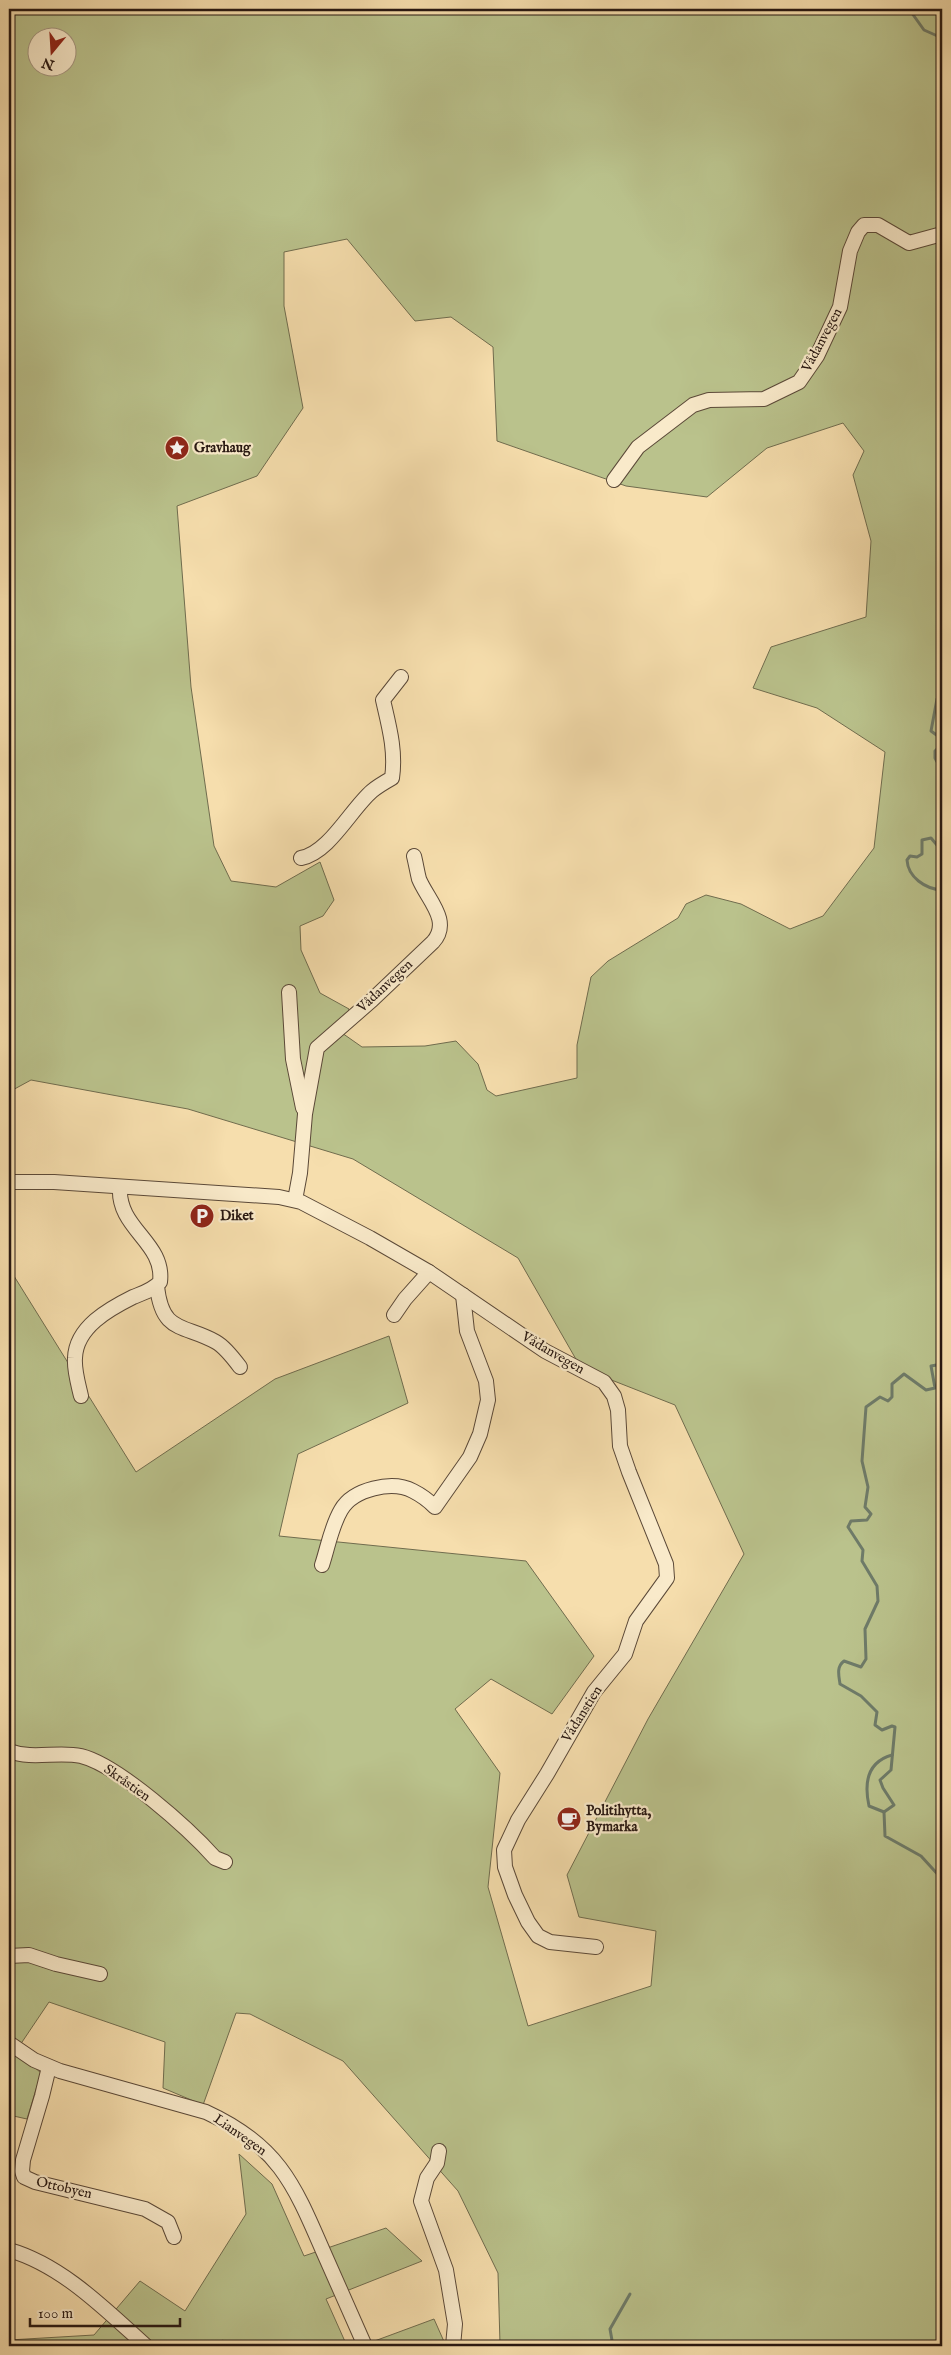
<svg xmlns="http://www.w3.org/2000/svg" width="951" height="2355" font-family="'IM FELL English',serif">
<rect width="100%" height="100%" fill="#f6dead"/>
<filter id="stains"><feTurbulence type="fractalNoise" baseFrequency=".004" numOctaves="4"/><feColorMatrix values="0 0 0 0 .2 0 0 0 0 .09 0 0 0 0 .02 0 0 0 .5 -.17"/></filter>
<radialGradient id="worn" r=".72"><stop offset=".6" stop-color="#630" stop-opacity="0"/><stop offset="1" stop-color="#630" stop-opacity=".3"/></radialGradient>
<!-- green -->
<g fill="#bac28c" stroke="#706c4e" fill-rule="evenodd">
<path d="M 9,9 L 942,9 L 942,2346 L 497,2346 L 500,2344 L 498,2273 L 458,2191 L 343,2061 L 250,2014 L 236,2013 L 203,2105 L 163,2088 L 165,2042 L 49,2002 L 16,2051 L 41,2073 L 27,2119 L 9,2115 L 9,1268 L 136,1472 L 275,1379 L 389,1336 L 408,1403 L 298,1454 L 279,1536 L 526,1561 L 594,1656 L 552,1714 L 491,1679 L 455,1709 L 500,1773 L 488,1887 L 528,2026 L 651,1986 L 656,1931 L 579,1917 L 567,1875 L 648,1719 L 744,1554 L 675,1405 L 581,1368 L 518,1258 L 353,1159 L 188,1109 L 31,1080 L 9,1092 ZM 38,38 L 68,38 L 68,68 L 38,68 ZM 347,239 L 415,321 L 451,317 L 493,347 L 497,441 L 626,486 L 707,497 L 767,448 L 843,423 L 864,451 L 853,475 L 871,541 L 866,617 L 771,647 L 753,688 L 817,708 L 885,752 L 874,848 L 823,916 L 790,929 L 741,904 L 706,895 L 686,904 L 678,918 L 608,961 L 591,977 L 577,1045 L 577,1078 L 496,1096 L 487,1090 L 478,1064 L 456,1041 L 425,1046 L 362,1047 L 342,1033 L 349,1009 L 320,993 L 301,950 L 300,926 L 323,916 L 334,900 L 320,862 L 276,887 L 231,881 L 214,846 L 191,687 L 177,506 L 257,476 L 303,408 L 284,306 L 284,252 Z"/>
<path d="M 239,2154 L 272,2184 L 304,2256 L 386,2228 L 422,2261 L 326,2299 L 347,2346 L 230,2346 L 223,2340 L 213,2346 L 9,2346 L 9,2340 L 94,2335 L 140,2281 L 185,2311 L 246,2214 Z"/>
<path d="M 434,2319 L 446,2346 L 361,2346 Z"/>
</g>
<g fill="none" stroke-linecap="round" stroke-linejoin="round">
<!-- stream -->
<g stroke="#6e7b69" stroke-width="3">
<path d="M 909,9 L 924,30 L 942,38"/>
<path d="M 942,694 L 937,699 L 931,731 L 942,739"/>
<path d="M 942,744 L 935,751 L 935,758 L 942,771"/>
<path d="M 942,851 L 931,838 L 922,840 L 922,854 L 917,857 L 910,856 L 907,860 C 908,877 925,889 942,890"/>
<path d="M 942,1364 L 931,1366 L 935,1388 L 926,1390 L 904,1374 L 892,1384 L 892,1397 L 888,1401 L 880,1397 L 866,1407 L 862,1461 L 868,1487 L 865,1507 L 871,1514 L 867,1520 L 851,1521 L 848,1527 L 863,1550 L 862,1561 L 877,1586 L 878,1601 L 865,1629 L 866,1659 L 861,1667 L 844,1661 C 836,1667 839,1676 840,1684 L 861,1696 L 877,1712 L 875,1725 L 882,1730 L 892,1726 L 895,1727 L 891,1770 L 880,1780 L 883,1788 L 894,1805 L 884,1812 L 885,1836 L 921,1856 L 942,1879"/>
<path d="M 884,1812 L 869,1806 C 864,1783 867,1762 892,1755"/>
<path d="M 613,2346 L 610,2329 L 630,2294"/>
</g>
<defs>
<g id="minor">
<path d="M 614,480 L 638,447 L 693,405 L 709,400 L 764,399 L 799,382 L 817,356 L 840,307 L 850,251 L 858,232 L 864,225 L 878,225 L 909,243 L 942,234"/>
<path d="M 301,858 C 329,853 351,809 372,791 C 378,786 385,782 392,778 C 396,751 389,726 383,700 L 401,677"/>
<path d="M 289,992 L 293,1059 L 303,1108"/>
<path d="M 9,1182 L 54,1182 L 279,1197 L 301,1202 L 370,1238 L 429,1272 L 545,1351 L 604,1382 L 614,1396 L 618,1410 L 620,1446 L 629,1472 L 666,1564 L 667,1578 L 636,1621 L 625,1654 L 594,1692 L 547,1774 L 518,1820 L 504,1850 L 505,1867 L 515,1895 L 528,1922 L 538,1936 L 550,1942 L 596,1947"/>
<path d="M 295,1200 L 300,1173 L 305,1114 L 317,1048 L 372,1000 L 433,942 C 452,921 427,899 419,879 C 417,871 416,864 414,856"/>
<path d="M 157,1286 C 162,1334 184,1324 216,1342 C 225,1347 234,1359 240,1367"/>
<path d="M 394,1315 L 405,1299 L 429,1272"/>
<path d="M 81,1396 C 78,1383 74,1370 75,1358 C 76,1327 109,1309 133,1297 C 143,1293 153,1290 160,1282 C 165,1242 117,1229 120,1187"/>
<path d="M 322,1565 C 328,1547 331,1527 341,1510 C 353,1489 392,1480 413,1491 C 421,1495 429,1501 435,1507 L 470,1457 L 480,1434 L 488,1400 L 486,1381 L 467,1331 L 463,1295"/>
<path d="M 9,1751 C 33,1760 57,1751 81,1756 C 118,1765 189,1829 215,1858 L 225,1862"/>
<path d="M 9,1956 L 29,1955 L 56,1964 L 100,1974"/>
<path d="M 9,2043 L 34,2060 L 60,2071 L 206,2112 C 278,2145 294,2184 323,2251 C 337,2283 351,2315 365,2346"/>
<path d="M 49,2067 L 42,2096 L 23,2160 L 22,2171 L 24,2177 L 35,2182 L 145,2209 L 168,2222 L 174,2237"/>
<path d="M 439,2151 L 437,2163 L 427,2178 L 421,2201 L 446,2270 L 455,2324 L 453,2346"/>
<path d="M 9,2250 C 62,2265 106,2310 146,2346"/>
</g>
</defs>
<!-- minor casing -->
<use href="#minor" stroke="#5b4938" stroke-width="16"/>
<!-- minor -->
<use href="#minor" stroke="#f9eaca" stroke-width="14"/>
</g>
<!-- icons -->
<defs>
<symbol id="sight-disc" viewBox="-11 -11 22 22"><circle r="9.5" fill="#8f2418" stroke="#f9eaca"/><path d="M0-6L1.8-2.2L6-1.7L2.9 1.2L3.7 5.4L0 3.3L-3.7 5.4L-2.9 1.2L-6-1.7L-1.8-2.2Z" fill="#fff"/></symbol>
<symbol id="parking-disc" viewBox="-11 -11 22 22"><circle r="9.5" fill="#8f2418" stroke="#f9eaca"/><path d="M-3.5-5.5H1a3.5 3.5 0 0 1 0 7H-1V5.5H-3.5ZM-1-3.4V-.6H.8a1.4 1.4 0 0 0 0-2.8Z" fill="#fff"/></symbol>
<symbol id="cafe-disc" viewBox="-11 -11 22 22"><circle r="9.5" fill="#8f2418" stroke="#f9eaca"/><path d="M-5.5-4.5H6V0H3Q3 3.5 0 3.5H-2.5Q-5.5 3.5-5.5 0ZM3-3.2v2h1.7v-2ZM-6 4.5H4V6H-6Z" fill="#fff"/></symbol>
</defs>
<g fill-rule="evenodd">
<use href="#sight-disc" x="163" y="434" width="28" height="28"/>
<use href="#parking-disc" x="188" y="1202" width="28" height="28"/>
<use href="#cafe-disc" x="555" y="1805" width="28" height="28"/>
</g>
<g text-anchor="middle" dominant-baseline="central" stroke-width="4.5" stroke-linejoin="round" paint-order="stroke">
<!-- street labels -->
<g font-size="14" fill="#271711" stroke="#f9eaca">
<text transform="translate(822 340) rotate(-62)">Vådanvegen</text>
<text transform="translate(385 986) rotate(-43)">Vådanvegen</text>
<text transform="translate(553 1353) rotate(30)">Vådanvegen</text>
<text transform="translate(582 1714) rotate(-58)">Vådanstien</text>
<text transform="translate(127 1783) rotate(35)">Skråstien</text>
<text transform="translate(240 2135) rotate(35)">Lianvegen</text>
<text transform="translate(64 2188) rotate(13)">Ottobyen</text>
</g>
<!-- poi labels -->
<g font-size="14" font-weight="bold" fill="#271711" stroke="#f9eaca" text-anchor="start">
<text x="194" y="448">Gravhaug</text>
<text x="220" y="1216">Diket</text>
<text x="586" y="1811">Politihytta,<tspan x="586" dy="16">Bymarka</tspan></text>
</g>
</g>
<!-- margin -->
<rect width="951" height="2355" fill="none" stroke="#f6dead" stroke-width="30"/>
<rect x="10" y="10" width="931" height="2335" fill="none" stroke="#271711" stroke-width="2.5"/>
<rect x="15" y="15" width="921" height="2325" fill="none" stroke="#271711"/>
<!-- north arrow -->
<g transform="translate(52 52) rotate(198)"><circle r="24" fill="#f9eaca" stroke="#a59680"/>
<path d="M0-4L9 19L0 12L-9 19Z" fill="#8f2418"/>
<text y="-8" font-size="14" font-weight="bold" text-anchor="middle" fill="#271711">N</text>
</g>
<!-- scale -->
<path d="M30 2318v8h150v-8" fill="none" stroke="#271711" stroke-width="2.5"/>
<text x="38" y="2318" font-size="15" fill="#271711" stroke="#f9eaca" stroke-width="4" paint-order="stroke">100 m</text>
<rect width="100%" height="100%" filter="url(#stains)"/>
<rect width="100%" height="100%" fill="url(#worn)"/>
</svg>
